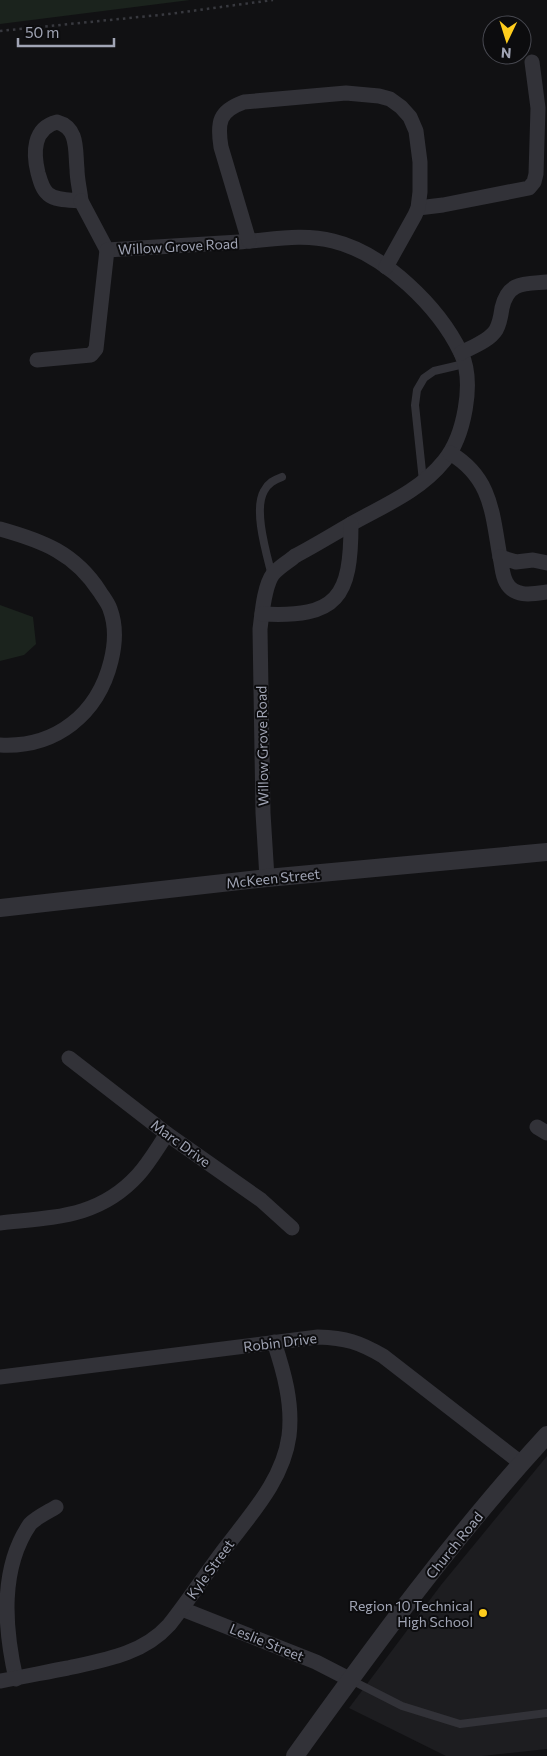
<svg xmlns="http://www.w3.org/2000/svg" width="547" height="1756" font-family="Commissioner,sans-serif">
<rect width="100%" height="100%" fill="#111113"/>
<!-- built -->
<path fill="#1d1d20" d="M 547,1456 L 547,1749 L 482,1756 L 446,1756 L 349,1708 L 441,1585 Z"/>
<!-- green -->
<g fill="#1b231d">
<path d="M 0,0 L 190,0 L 0,24 Z"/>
<path d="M 0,605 L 33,617 L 36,644 L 24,655 L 0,661 Z"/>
</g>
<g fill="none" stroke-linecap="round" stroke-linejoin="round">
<!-- path -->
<path stroke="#38393f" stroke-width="2.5" stroke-dasharray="2.5 4" stroke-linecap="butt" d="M 0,31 L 169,14 L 273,0"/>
<!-- service -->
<g stroke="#323238" stroke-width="8">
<path d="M 423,481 L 415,405 L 417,390 L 424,378 L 434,371 L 464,364"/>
<path d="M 272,576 C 267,555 253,510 264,491 C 268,483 274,480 282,477"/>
<path d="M 351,1680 L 402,1706 L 460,1724 L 547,1713"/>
</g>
<!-- minor -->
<g stroke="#323238" stroke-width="15">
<path d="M 57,122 C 79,128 75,151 77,169 C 77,180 80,190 81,201 C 71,200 56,201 48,194 C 42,189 40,180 38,173 C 33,153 33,128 57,122 Z"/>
<path d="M 81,201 L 107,250 C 151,247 195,245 239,242 C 271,240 302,233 333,241 C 384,253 439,307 461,353 C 475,382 464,437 444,461 C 420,491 383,506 351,524 C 332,535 314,546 295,556 C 288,562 279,567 273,574 C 264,586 262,614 260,629 L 263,813 L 267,878"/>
<path d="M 418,208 L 443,205 L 529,188 L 534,182 L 536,174 L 538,108 L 532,62"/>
<path d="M 249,241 L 221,147 C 217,122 219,111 244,102 L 346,93 L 379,96 L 390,99 L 401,107 L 410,117 L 416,131 L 420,162 L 420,192 L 418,208 L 415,215 L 386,267"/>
<path d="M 461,353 C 472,347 489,341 496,330 C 500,323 501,315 502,308 C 508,281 525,284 547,282"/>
<path d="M 37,360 L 91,355 L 96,349 L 107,250"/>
<path d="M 450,453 C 492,478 492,513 500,557"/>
<path d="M 0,529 C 43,541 75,553 100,592 C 103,597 108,603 110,609 C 116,625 115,645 111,661 C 98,714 56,748 0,745"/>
<path d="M 547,563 L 533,560 L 516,562 L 500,557 C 502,565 502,575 506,582 C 514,598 533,594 547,592"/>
<path d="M 262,614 C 338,618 351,597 351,524"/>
<path d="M 69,1058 L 167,1134 L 261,1200 L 292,1228"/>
<path d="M 537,1127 L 547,1133"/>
<path d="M 0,1223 C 54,1217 99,1218 138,1175 C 149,1163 158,1147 167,1134"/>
<path d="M 0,1377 L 318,1337 C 346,1338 359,1342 383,1356 L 521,1463"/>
<path d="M 182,1609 L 316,1662 L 351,1680"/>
<path d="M 16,1679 C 4,1626 0,1568 30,1524 C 37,1517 48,1512 56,1507"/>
<path d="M 0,1681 C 23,1677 46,1672 68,1668 C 105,1660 143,1654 169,1625 C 188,1601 205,1575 223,1551 C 249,1516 283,1481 289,1436 C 293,1404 284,1372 274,1342"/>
</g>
<!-- tertiary -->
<g stroke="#323238" stroke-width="18">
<path d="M 0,908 L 267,878 L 547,852"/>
<path d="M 295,1756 C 374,1646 455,1535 547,1435"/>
</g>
</g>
<!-- markers -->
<circle fill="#ffcd1d" stroke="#0c0c0e" stroke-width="2" cx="483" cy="1613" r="5"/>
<g text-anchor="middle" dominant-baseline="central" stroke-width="4" stroke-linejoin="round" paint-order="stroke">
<!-- street labels -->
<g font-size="14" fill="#a1a5b5" stroke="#0c0c0e">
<text transform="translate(178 246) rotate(-3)">Willow Grove Road</text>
<text transform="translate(262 746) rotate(-91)">Willow Grove Road</text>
<text transform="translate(273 878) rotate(-6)">McKeen Street</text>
<text transform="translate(181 1143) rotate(36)">Marc Drive</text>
<text transform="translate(280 1342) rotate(-7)">Robin Drive</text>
<text transform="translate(454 1545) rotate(-51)">Church Road</text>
<text transform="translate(210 1569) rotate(-54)">Kyle Street</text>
<text transform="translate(267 1642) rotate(22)">Leslie Street</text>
</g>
<!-- poi labels -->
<g font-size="14" fill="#a1a5b5" stroke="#0c0c0e" text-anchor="end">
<text x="473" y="1605">Region 10 Technical<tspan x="473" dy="16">High School</tspan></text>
</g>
</g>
<!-- north arrow -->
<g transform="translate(507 40) rotate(184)"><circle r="24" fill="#0c0c0e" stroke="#484951"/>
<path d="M0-4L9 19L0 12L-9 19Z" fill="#ffcd1d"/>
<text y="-8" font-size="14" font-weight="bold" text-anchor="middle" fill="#a1a5b5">N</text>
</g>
<!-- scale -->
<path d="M18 38v8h96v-8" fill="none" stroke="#a1a5b5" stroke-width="2.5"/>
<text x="25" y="38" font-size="15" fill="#a1a5b5" stroke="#0c0c0e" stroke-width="4" paint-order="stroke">50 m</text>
</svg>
